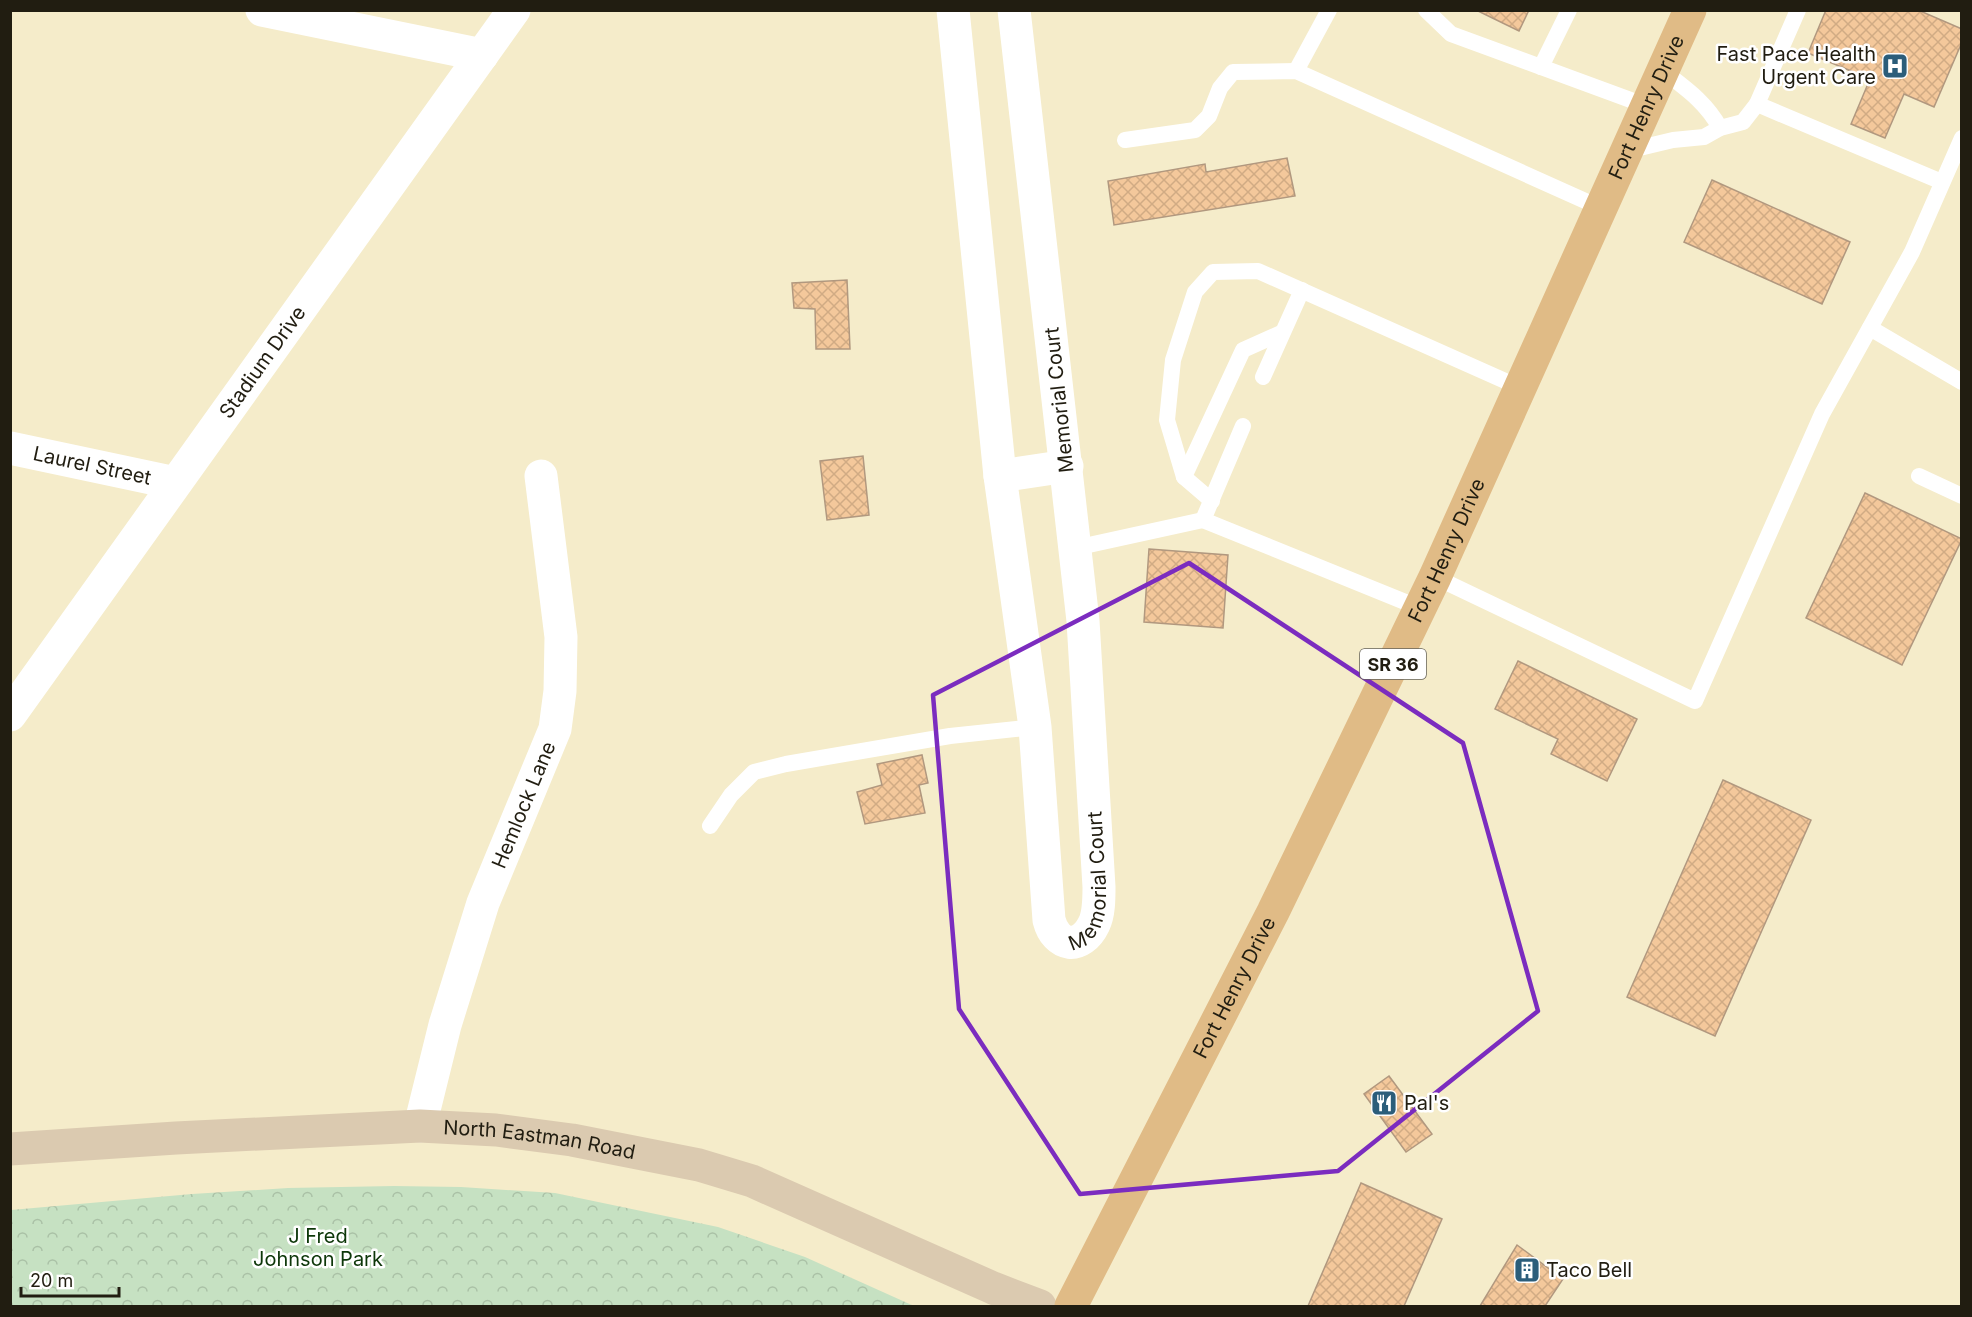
<svg xmlns="http://www.w3.org/2000/svg" width="1972" height="1317" font-family="Inter,sans-serif">
<defs>
<pattern id="park-crowns" width="20" height="18" patternUnits="userSpaceOnUse" patternTransform="scale(1.5)"><rect width="20" height="18" fill="#c6e1c2"/><path d="M2 6a3 3 0 1 1 6 0M12 15a3 3 0 1 1 6 0" fill="none" stroke="#aac1a6"/></pattern>
<pattern id="building-cross-hatch" width="8" height="8" patternUnits="userSpaceOnUse" patternTransform="scale(1.5)"><rect width="8" height="8" fill="#f4c89b"/><path d="M0 0l8 8M0 8l8-8" fill="none" stroke="#d1ab84"/></pattern>
</defs>
<rect width="100%" height="100%" fill="#f5ecca"/>
<!-- park -->
<path fill="url(#park-crowns)" d="M 394,1186 L 461,1187 L 555,1193 L 718,1227 L 805,1257 L 914,1306 L 11,1306 L 11,1210 L 192,1194 L 288,1188 Z"/>
<!-- building -->
<g fill="url(#building-cross-hatch)" stroke="#b1987f" stroke-width="1.5">
<path d="M 1476,10 L 1529,10 L 1519,31 Z"/>
<path d="M 1826,10 L 1918,10 L 1962,29 L 1962,42 L 1934,107 L 1904,94 L 1885,138 L 1851,124 L 1870,79 L 1808,53 Z"/>
<path d="M 1287,158 L 1295,196 L 1114,225 L 1108,181 L 1205,164 L 1206,172 Z"/>
<path d="M 1712,180 L 1850,242 L 1822,304 L 1684,242 Z"/>
<path d="M 847,280 L 850,349 L 816,349 L 815,309 L 794,308 L 792,283 Z"/>
<path d="M 863,456 L 869,515 L 827,520 L 820,461 Z"/>
<path d="M 1865,493 L 1962,539 L 1902,665 L 1806,618 Z"/>
<path d="M 1149,549 L 1228,555 L 1223,628 L 1144,622 Z"/>
<path d="M 1518,661 L 1637,719 L 1607,781 L 1551,754 L 1558,739 L 1495,709 Z"/>
<path d="M 922,755 L 928,783 L 919,785 L 925,813 L 865,824 L 857,792 L 882,785 L 877,764 Z"/>
<path d="M 1723,780 L 1811,820 L 1715,1036 L 1627,997 Z"/>
<path d="M 1389,1076 L 1432,1134 L 1406,1152 L 1364,1094 Z"/>
<path d="M 1361,1183 L 1442,1219 L 1404,1306 L 1308,1306 Z"/>
<path d="M 1517,1245 L 1563,1279 L 1545,1306 L 1480,1306 Z"/>
</g>
<g fill="none" stroke-linecap="round" stroke-linejoin="round">
<!-- service -->
<g stroke="#fff" stroke-width="16">
<path d="M 1426,10 L 1451,34 L 1647,106"/>
<path d="M 1798,10 L 1757,104 L 1942,182"/>
<path d="M 1541,67 L 1569,10"/>
<path d="M 1296,71 L 1329,10"/>
<path d="M 1663,71 C 1685,88 1706,102 1720,128"/>
<path d="M 1125,140 L 1195,130 L 1209,116 L 1220,88 L 1233,72 L 1296,71 L 1601,208"/>
<path d="M 1627,151 L 1673,140 L 1704,137 L 1720,128 L 1743,122 L 1757,104"/>
<path d="M 1870,328 L 1962,382"/>
<path d="M 1263,377 L 1302,290"/>
<path d="M 1243,426 L 1203,520 L 1420,608"/>
<path d="M 1919,476 L 1962,496"/>
<path d="M 1184,477 L 1167,420 L 1173,360 L 1195,292 L 1213,272 L 1258,271 L 1521,388"/>
<path d="M 1212,501 L 1184,477 L 1243,350 L 1281,333"/>
<path d="M 1075,548 L 1203,520"/>
<path d="M 1435,577 L 1695,701 L 1822,414 L 1912,252 L 1962,138"/>
<path d="M 710,826 L 731,795 L 754,772 L 786,764 L 950,736 L 1035,727"/>
</g>
<!-- minor -->
<g stroke="#fff" stroke-width="33">
<path d="M 262,10 L 482,55"/>
<path id="s1" d="M 953,10 L 1000,476 L 1035,727 L 1049,920 C 1056,947 1081,951 1094,924 C 1099,914 1099,899 1099,887 L 1083,621 L 1014,10"/>
<path id="s2" d="M 10,448 L 175,483"/>
<path d="M 1000,476 L 1067,466"/>
<path id="s3" d="M 10,715 L 514,10"/>
<path id="s4" d="M 420,1126 L 445,1025 L 483,903 L 555,729 L 560,691 L 561,637 L 541,476"/>
</g>
<!-- secondary -->
<path stroke="#dbcab0" stroke-width="33" id="s5" d="M 10,1149 L 176,1138 L 420,1126 L 496,1130 L 572,1140 L 699,1165 L 752,1181 L 993,1288 L 1040,1306"/>
<!-- primary -->
<path stroke="#e0bb86" stroke-width="33" id="s6" d="M 1071,1306 L 1273,912 L 1435,577 L 1690,10"/>
</g>
<!-- marked area -->
<path fill="none" stroke="#7b2cbf" stroke-width="4.5" stroke-linejoin="round" d="M 1189,563 L 1463,743 L 1538,1011 L 1338,1171 L 1080,1194 L 959,1009 L 933,695 Z"/>
<!-- icons -->
<defs>
<symbol id="hospital-square" viewBox="-11 -11 22 22"><rect x="-9" y="-9" width="18" height="18" rx="4" fill="#2b5d7a" stroke="#fff"/><path d="M-5-5h3v3.5h4V-5h3V5h-3V1.5h-4V5h-3Z" fill="#fff"/></symbol>
<symbol id="restaurant-square" viewBox="-11 -11 22 22"><rect x="-9" y="-9" width="18" height="18" rx="4" fill="#2b5d7a" stroke="#fff"/><path d="M-5-6h1v4h1v-4h1v4h1v-4h1v5L-1.5 .5V6h-2V.5L-5-1ZM5-6V6H3V1.5H1.5Q1.5-4 5-6Z" fill="#fff"/></symbol>
<symbol id="building-square" viewBox="-11 -11 22 22"><rect x="-9" y="-9" width="18" height="18" rx="4" fill="#2b5d7a" stroke="#fff"/><path d="M-4-6H4V6H1V3H-1V6H-4ZM-2.5-4.3h1.7v1.8h-1.7ZM.8-4.3h1.7v1.8H.8ZM-2.5-1h1.7V.8h-1.7ZM.8-1h1.7V.8H.8Z" fill="#fff"/></symbol>
</defs>
<g fill-rule="evenodd">
<use href="#hospital-square" x="1880" y="51" width="30" height="30"/>
<use href="#restaurant-square" x="1369" y="1088" width="30" height="30"/>
<use href="#building-square" x="1512" y="1255" width="30" height="30"/>
</g>
<g text-anchor="middle" dominant-baseline="central" stroke-width="5" stroke-linejoin="round" paint-order="stroke">
<!-- shield labels -->
<rect fill="#fff" stroke="#646158" stroke-width="1.5" x="1360" y="649" width="66" height="30" rx="4.5"/>
<g font-size="18" font-weight="bold" fill="#211d11">
<text x="1393" y="664">SR 36</text>
</g>
<!-- poi labels -->
<g font-size="20" fill="#211d11" stroke="#fff" text-anchor="start">
<text x="1876" y="54" text-anchor="end">Fast Pace Health<tspan x="1876" dy="23">Urgent Care</tspan></text>
<text x="1404" y="1103">Pal's</text>
<text x="1546" y="1270">Taco Bell</text>
</g>
<!-- street labels -->
<g font-size="20" fill="#211d11" stroke="#fff">
<text stroke="none"><textPath href="#s6" startOffset="1330">Fort Henry Drive</textPath></text>
<text stroke="none"><textPath href="#s3" startOffset="434">Stadium Drive</textPath></text>
<text transform="translate(1059 400) rotate(-96)">Memorial Court</text>
<text stroke="none"><textPath href="#s2" startOffset="84">Laurel Street</textPath></text>
<text stroke="none"><textPath href="#s6" startOffset="844">Fort Henry Drive</textPath></text>
<text stroke="none"><textPath href="#s4" startOffset="338">Hemlock Lane</textPath></text>
<text stroke="none"><textPath href="#s1" startOffset="1020">Memorial Court</textPath></text>
<text stroke="none"><textPath href="#s6" startOffset="358">Fort Henry Drive</textPath></text>
<text stroke="none"><textPath href="#s5" startOffset="531">North Eastman Road</textPath></text>
</g>
<!-- park labels -->
<g font-size="20" fill="#0d3709" stroke="#fff">
<text x="318" y="1236">J Fred<tspan x="318" dy="23">Johnson Park</tspan></text>
</g>
</g>
<!-- border -->
<rect width="1972" height="1317" fill="none" stroke="#211d11" stroke-width="24"/>
<!-- scale -->
<path d="M21 1287v9h98v-9" fill="none" stroke="#211d11" stroke-width="3"/>
<text x="30" y="1287" font-size="18" fill="#211d11" stroke="#ffffff" stroke-width="4.5" paint-order="stroke">20 m</text>
</svg>
